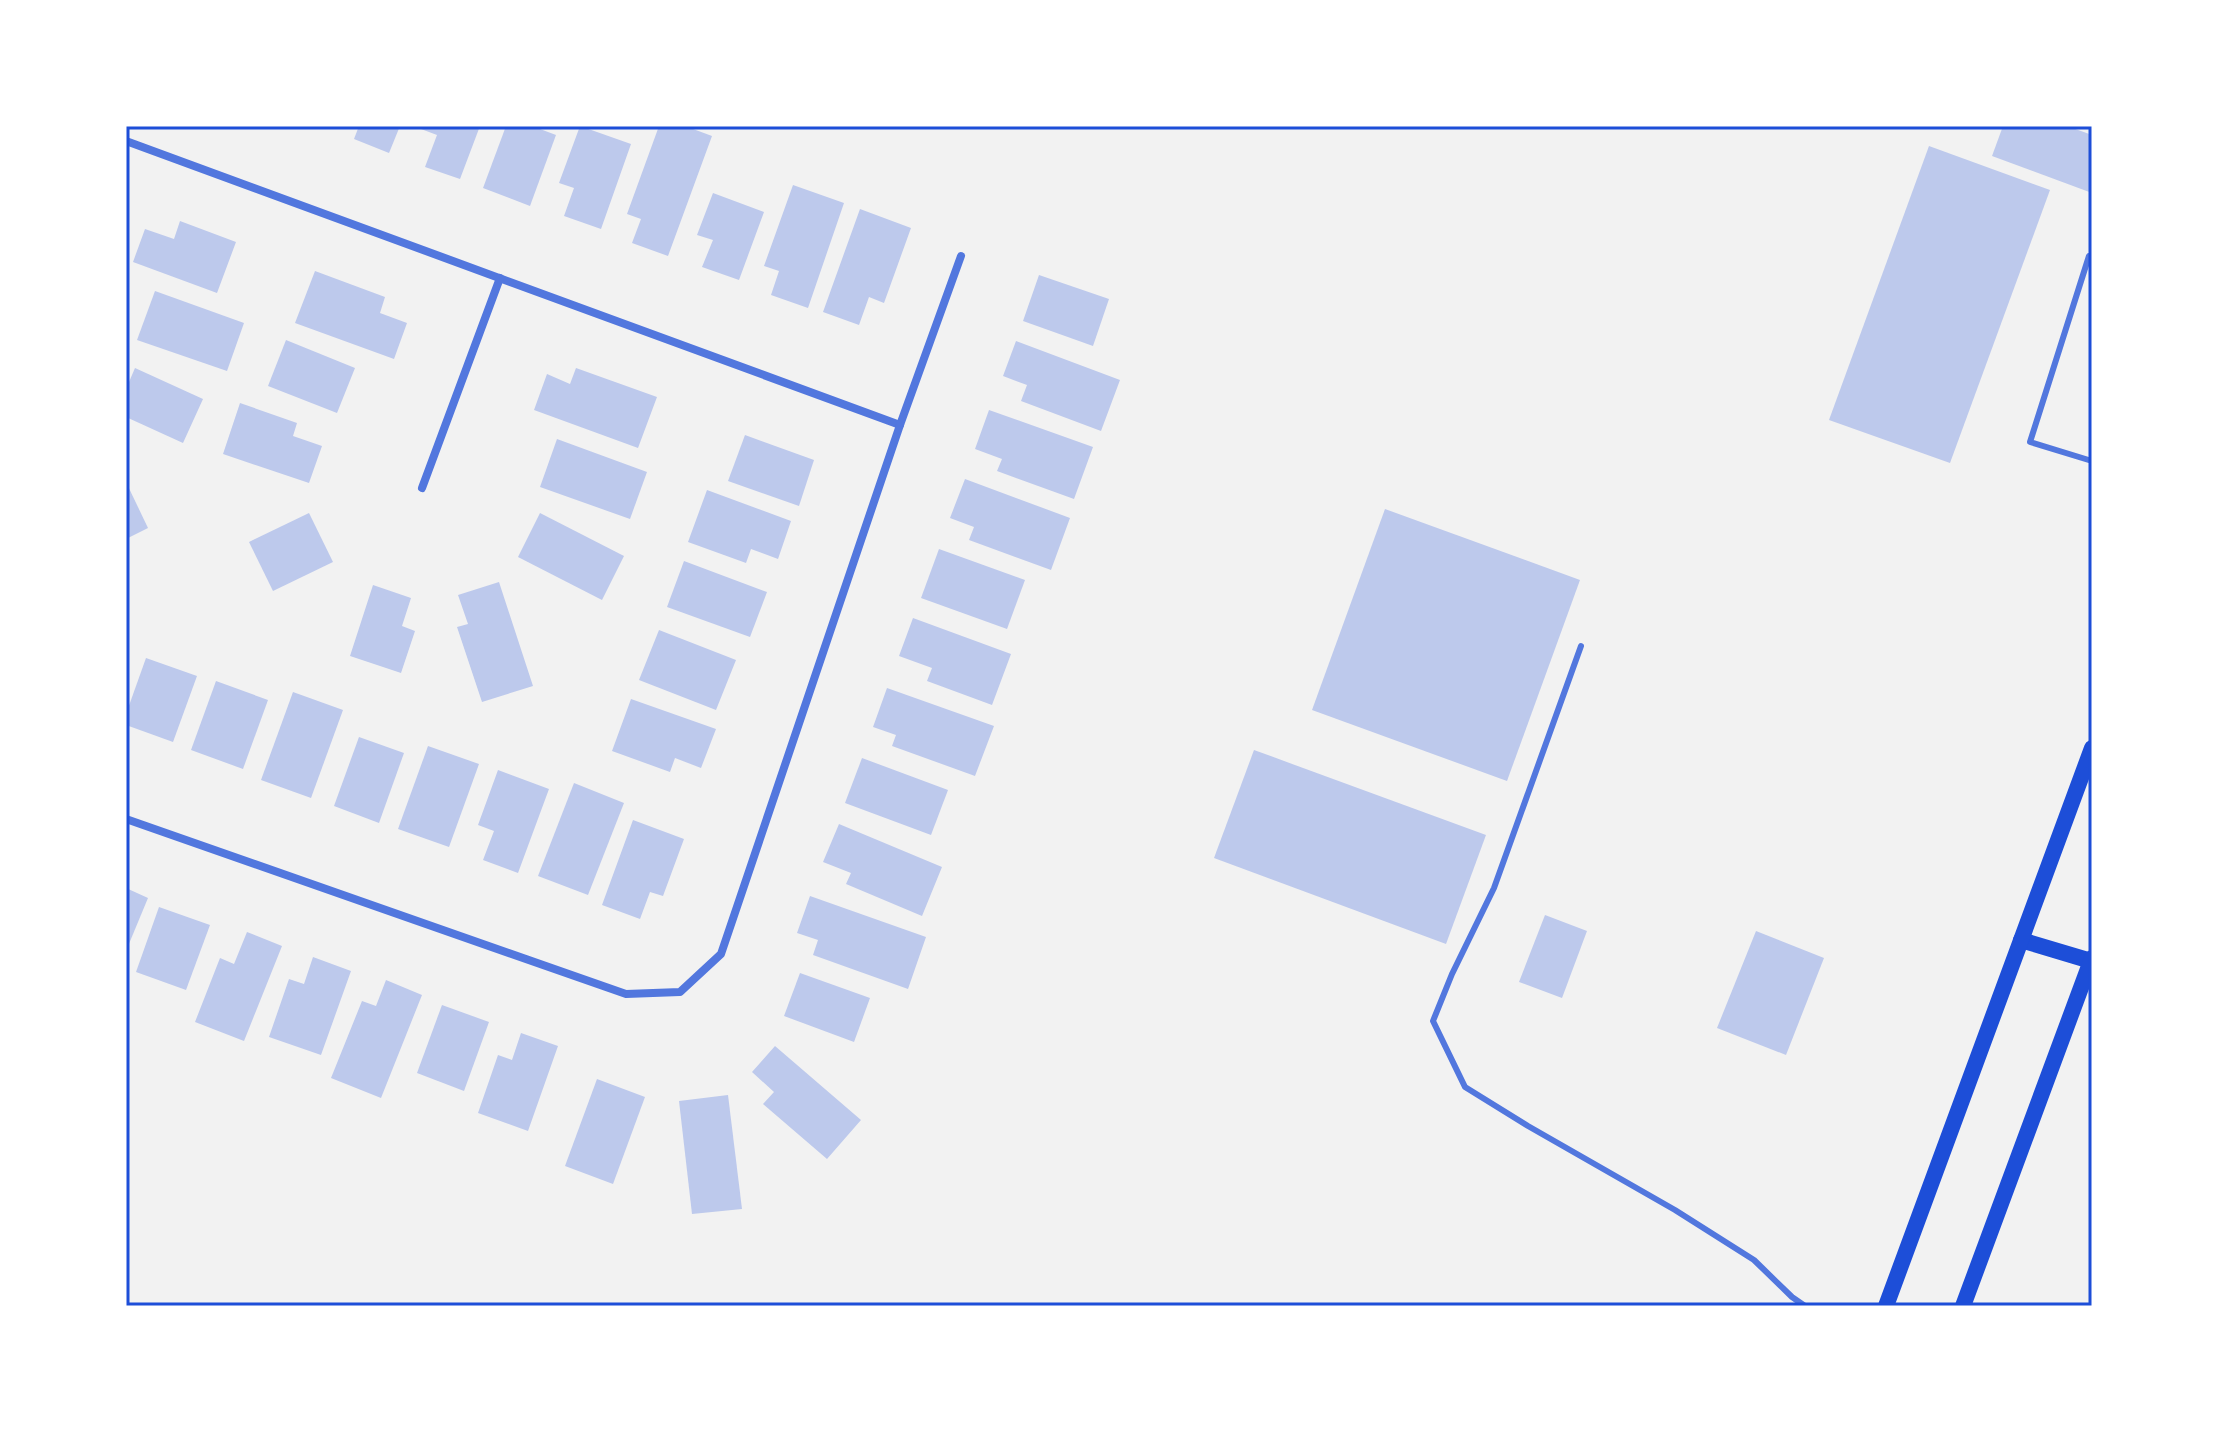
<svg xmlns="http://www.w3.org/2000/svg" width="2218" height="1432" font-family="'Varela Round',sans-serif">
<rect width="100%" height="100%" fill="#f2f2f2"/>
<!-- building -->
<g fill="#bdc9ec">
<path d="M 359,126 L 400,126 L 389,153 L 354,139 Z"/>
<path d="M 422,126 L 480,126 L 460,179 L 425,167 L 437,135 L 421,129 Z"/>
<path d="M 506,126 L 532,126 L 556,135 L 530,206 L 483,188 Z"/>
<path d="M 580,126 L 631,144 L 601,229 L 564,216 L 574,188 L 559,183 Z"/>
<path d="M 659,126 L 685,126 L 712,136 L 668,256 L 632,243 L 641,219 L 627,214 Z"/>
<path d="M 2003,126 L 2067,126 L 2092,135 L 2092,193 L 1992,156 Z"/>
<path d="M 1929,146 L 2050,190 L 1950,463 L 1829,420 Z"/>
<path d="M 793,185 L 844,203 L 808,308 L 771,295 L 779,271 L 764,266 Z"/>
<path d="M 713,193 L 764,212 L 739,280 L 702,267 L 713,240 L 697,235 Z"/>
<path d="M 860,209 L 911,228 L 884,303 L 869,297 L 859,325 L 823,312 Z"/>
<path d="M 180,221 L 236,242 L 217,293 L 133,262 L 145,229 L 174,239 Z"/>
<path d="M 315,271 L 385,297 L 380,313 L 407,323 L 394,359 L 295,323 Z"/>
<path d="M 1039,275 L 1109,299 L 1093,346 L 1023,321 Z"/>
<path d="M 155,291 L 244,323 L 227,371 L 137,340 Z"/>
<path d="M 286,340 L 355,368 L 337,413 L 268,386 Z"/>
<path d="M 1016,341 L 1120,380 L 1101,431 L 1021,401 L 1027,385 L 1003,376 Z"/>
<path d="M 135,368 L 203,399 L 183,443 L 126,417 L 126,389 Z"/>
<path d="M 576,368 L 657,397 L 638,448 L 534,410 L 547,374 L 570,384 Z"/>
<path d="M 240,403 L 297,423 L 293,436 L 322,446 L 309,483 L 223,454 Z"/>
<path d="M 989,410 L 1093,447 L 1074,499 L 997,471 L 1002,459 L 975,449 Z"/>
<path d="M 745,435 L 814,460 L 799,506 L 728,481 Z"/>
<path d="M 557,439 L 647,472 L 630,519 L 540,487 Z"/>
<path d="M 965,479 L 1070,518 L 1051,570 L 969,540 L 974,527 L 950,518 Z"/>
<path d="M 126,482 L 148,528 L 126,539 Z"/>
<path d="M 707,490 L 791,521 L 778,559 L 751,549 L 746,563 L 688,542 Z"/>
<path d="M 1385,509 L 1580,580 L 1507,781 L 1312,710 Z"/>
<path d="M 309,513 L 333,562 L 273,591 L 249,542 Z"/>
<path d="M 540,513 L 624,556 L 602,600 L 518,557 Z"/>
<path d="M 939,549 L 1025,580 L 1007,629 L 921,598 Z"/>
<path d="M 684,561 L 767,592 L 750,637 L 667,607 Z"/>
<path d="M 499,582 L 533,686 L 482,702 L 457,627 L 468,624 L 458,595 Z"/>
<path d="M 373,585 L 411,598 L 402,626 L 415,631 L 401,673 L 350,656 Z"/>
<path d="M 913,618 L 1011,654 L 992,705 L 927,681 L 932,668 L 899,656 Z"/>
<path d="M 659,630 L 736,660 L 716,710 L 639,680 Z"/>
<path d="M 146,658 L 197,676 L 173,742 L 126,725 L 126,714 Z"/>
<path d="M 216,681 L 268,700 L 243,769 L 191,750 Z"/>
<path d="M 887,688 L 994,726 L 975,776 L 892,746 L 896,735 L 873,727 Z"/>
<path d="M 293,692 L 343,710 L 311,798 L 261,780 Z"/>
<path d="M 631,699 L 716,729 L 701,768 L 675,758 L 670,772 L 612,751 Z"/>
<path d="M 359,737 L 404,753 L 379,823 L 334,806 Z"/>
<path d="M 428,746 L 479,764 L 449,847 L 398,829 Z"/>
<path d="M 1254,750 L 1486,835 L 1446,944 L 1214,858 Z"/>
<path d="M 862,758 L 948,790 L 931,835 L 845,803 Z"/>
<path d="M 498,770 L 549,789 L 518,873 L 483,860 L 494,831 L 478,825 Z"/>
<path d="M 574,783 L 624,803 L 588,895 L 538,876 Z"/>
<path d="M 633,820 L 684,839 L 663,896 L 650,892 L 640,919 L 602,905 Z"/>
<path d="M 839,824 L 942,867 L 922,916 L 846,884 L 851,873 L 823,862 Z"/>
<path d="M 126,888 L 148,898 L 126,951 Z"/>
<path d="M 810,896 L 926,937 L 908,989 L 813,955 L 818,940 L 797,933 Z"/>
<path d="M 159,907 L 210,925 L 186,990 L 136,972 Z"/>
<path d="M 1545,915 L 1587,931 L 1562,998 L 1519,982 Z"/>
<path d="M 1756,931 L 1824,958 L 1786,1055 L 1717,1028 Z"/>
<path d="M 247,932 L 282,946 L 244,1041 L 195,1022 L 220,958 L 234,964 Z"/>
<path d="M 313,957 L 351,971 L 321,1055 L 269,1037 L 289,979 L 304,984 Z"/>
<path d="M 800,973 L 870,998 L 854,1042 L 784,1016 Z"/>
<path d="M 386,980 L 422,995 L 381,1098 L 331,1078 L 362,1001 L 376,1006 Z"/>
<path d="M 442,1005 L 489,1022 L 464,1091 L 417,1073 Z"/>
<path d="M 521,1033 L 558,1046 L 528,1131 L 478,1113 L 498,1055 L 512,1060 Z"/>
<path d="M 775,1046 L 861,1120 L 827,1159 L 763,1104 L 774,1092 L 752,1072 Z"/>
<path d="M 597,1079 L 645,1097 L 613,1184 L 565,1166 Z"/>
<path d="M 728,1095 L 742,1209 L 692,1214 L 679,1101 Z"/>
</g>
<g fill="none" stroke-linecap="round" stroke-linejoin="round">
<!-- service -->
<g stroke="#5277de" stroke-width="6">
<path d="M 2092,257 L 2089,256 L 2030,442 L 2092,461"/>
<path d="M 1581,646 L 1494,888 L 1452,974 L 1433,1021 L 1465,1087 L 1528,1126 L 1675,1210 L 1754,1260 L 1792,1297 L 1805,1306"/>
</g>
<!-- minor -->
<g stroke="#5277de" stroke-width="8">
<path d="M 126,141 L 900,425"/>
<path d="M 422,488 L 500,278"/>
<path d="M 126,819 L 626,994 L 680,992 L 721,954 L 900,425 L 961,256"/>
</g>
<!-- secondary -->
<g stroke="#1d4ed8" stroke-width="16">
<path d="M 2021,940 L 2091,961"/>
<path d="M 1886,1306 L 2092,748"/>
<path d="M 1963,1306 L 2092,958"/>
</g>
</g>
<!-- border -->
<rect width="2218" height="1432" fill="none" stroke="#ffffff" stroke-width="256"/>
<rect x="128" y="128" width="1962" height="1176" fill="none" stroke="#1d4ed8" stroke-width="3"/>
</svg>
